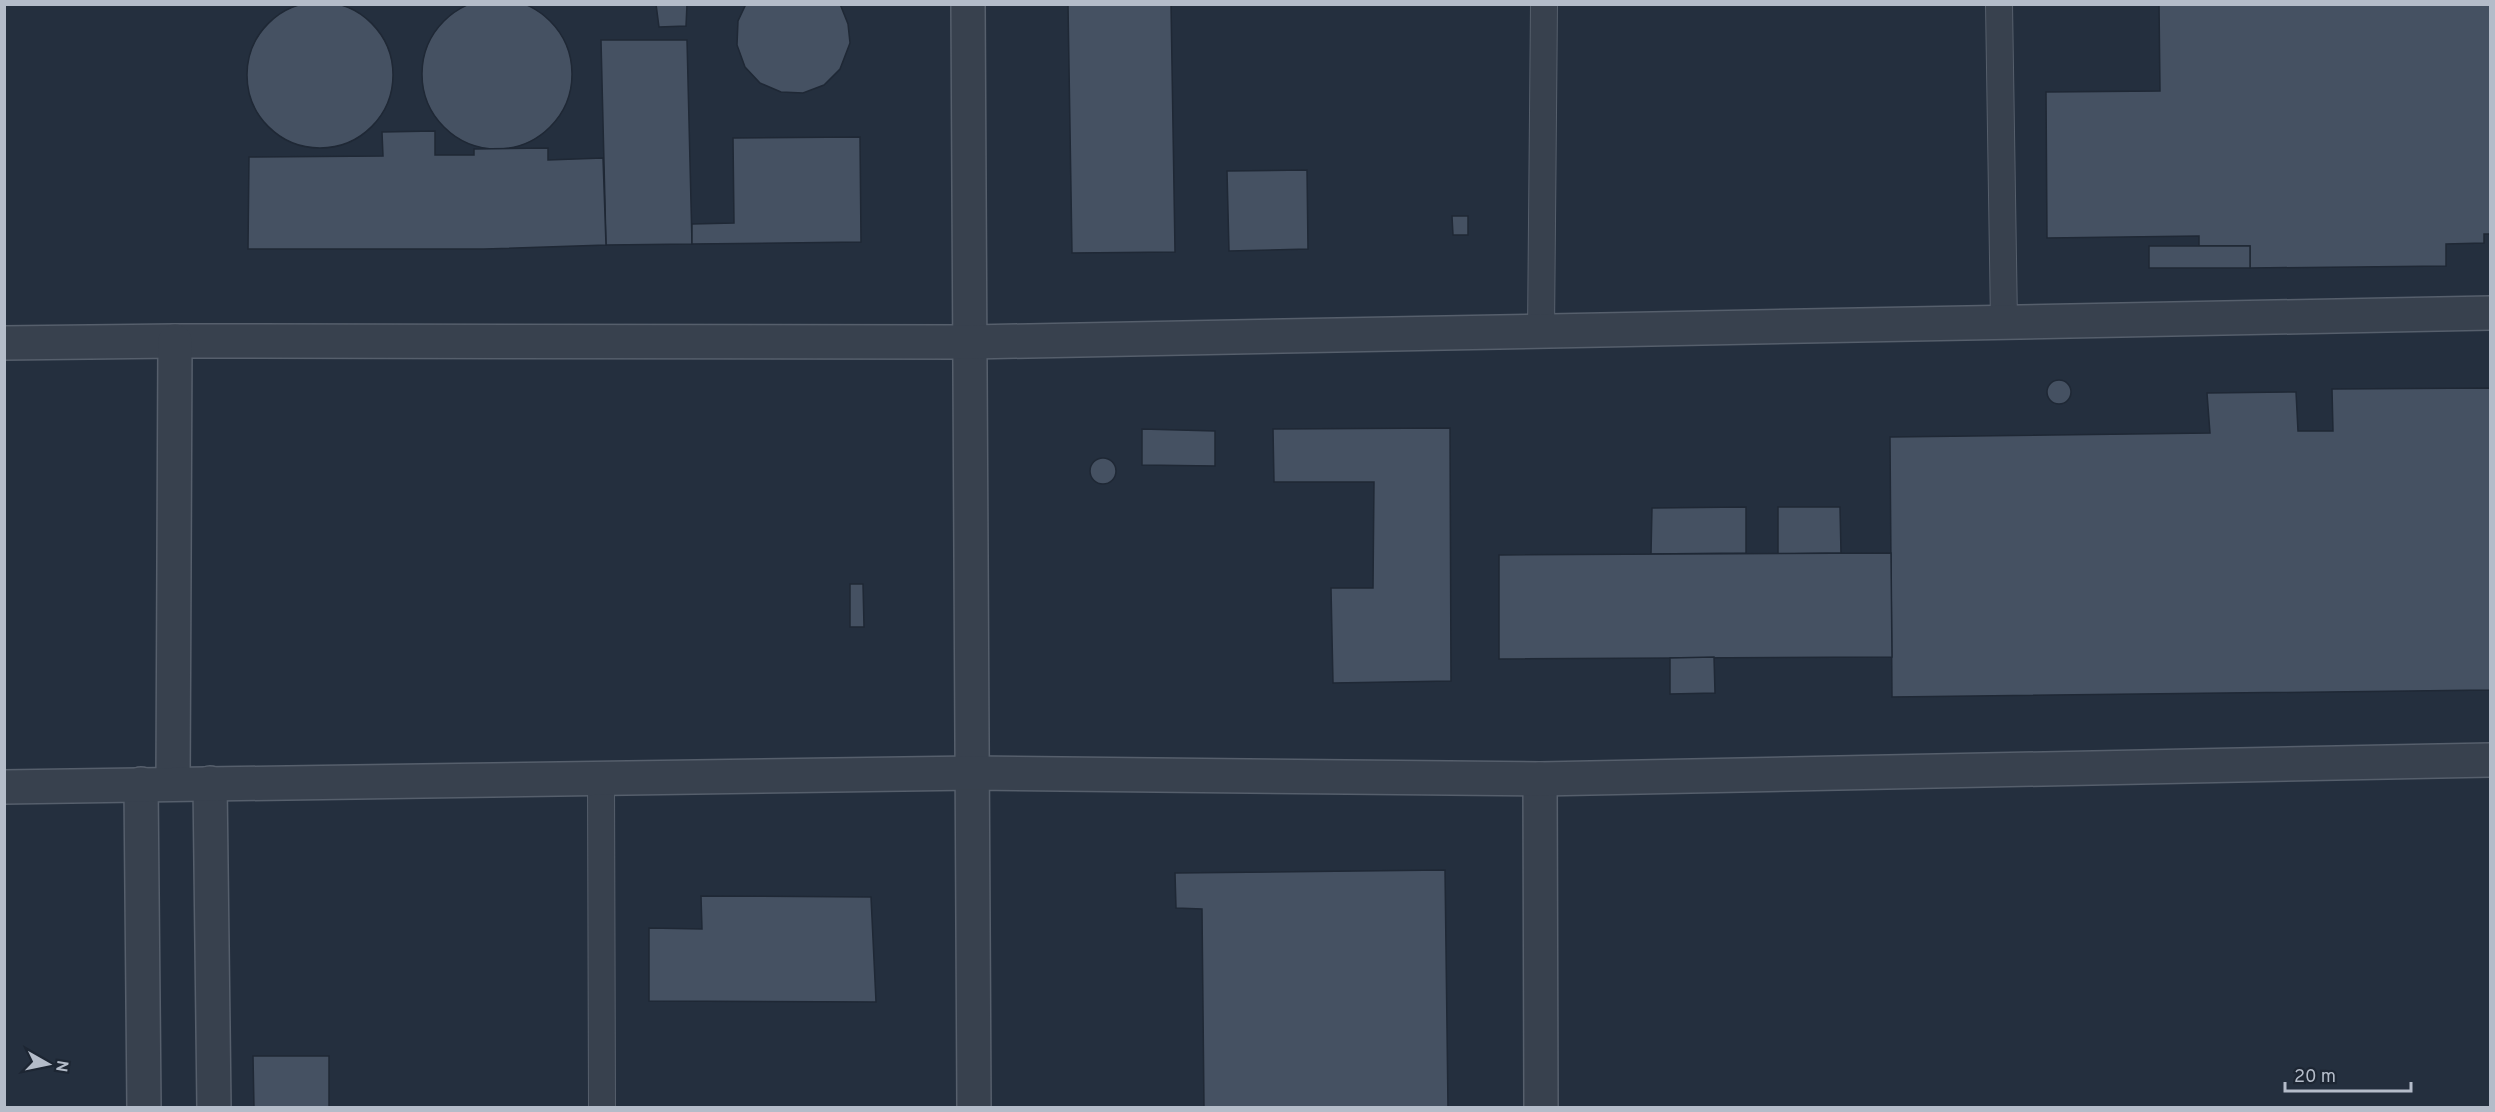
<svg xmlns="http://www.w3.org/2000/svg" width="2495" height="1112" font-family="Overpass,sans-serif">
<rect width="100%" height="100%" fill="#242f3e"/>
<!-- building -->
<g fill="#455162" stroke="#1f2835" stroke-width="1.5">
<circle cx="497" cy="74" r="75"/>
<circle cx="320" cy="75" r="73"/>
<path d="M 656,4 L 687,4 L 686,26 L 659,27 Z"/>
<path d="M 746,4 L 840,4 L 848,24 L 850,43 L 840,69 L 824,85 L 803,93 L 781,92 L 760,83 L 745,67 L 737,45 L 738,21 Z"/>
<path d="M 1068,4 L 1171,4 L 1175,252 L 1072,253 Z"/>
<path d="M 2159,4 L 2490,4 L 2490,234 L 2484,234 L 2484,243 L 2446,244 L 2446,266 L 2250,268 L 2250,246 L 2199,246 L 2199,236 L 2047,238 L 2046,92 L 2160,91 Z"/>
<path d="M 601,40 L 687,40 L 692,244 L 606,245 Z"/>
<path d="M 435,131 L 435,155 L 474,155 L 474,149 L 548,148 L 548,160 L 603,158 L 606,245 L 484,249 L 248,249 L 249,157 L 383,156 L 382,132 Z"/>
<path d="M 860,137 L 861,242 L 692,244 L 692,224 L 734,223 L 733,138 Z"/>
<path d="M 1307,170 L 1308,249 L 1229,251 L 1227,171 Z"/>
<path d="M 1452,216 L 1468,216 L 1468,235 L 1453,235 Z"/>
<rect x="2149" y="246" width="101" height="22"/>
<circle cx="2059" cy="392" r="12"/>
<path d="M 2490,388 L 2490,690 L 1892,697 L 1890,437 L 2210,433 L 2207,393 L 2296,392 L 2298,431 L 2333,431 L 2332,389 Z"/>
<path d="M 1450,428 L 1451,681 L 1333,683 L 1331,588 L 1373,588 L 1374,482 L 1274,482 L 1273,429 Z"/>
<path d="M 1142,429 L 1215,431 L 1215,466 L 1142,465 Z"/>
<circle cx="1103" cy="471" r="13"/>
<path d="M 1746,507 L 1746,553 L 1651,554 L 1652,508 Z"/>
<path d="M 1778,507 L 1840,507 L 1841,553 L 1778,554 Z"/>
<path d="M 1891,553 L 1892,657 L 1499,659 L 1499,555 Z"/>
<path d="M 850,584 L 863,584 L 864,627 L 850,627 Z"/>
<path d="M 1714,657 L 1715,693 L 1670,694 L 1670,658 Z"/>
<path d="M 1445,870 L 1448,1108 L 1204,1108 L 1202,909 L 1176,908 L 1175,873 Z"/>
<path d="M 701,896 L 871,897 L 876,1002 L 649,1001 L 649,928 L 702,929 Z"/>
<path d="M 253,1056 L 329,1056 L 329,1108 L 254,1108 Z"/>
</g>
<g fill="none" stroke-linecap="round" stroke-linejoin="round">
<defs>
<g id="lane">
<path d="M 1999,4 L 2004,322"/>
<path d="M 1541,331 L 1544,4"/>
<path d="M 601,778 L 602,1108"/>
</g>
<g id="street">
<path d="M 968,4 L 974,1108"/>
<path d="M 4,343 L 175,341 L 971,342 L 2490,313"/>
<path d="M 1540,779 L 1541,1108"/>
<path d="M 210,783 L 214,1108"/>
<path d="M 141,784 L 144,1108"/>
<path d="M 173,784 L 175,341"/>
<path d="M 4,787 L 974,773 L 1540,779 L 2490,760"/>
</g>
</defs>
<!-- lane casing -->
<use href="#lane" stroke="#565f6c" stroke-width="28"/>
<!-- street casing -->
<use href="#street" stroke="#565f6c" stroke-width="36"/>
<!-- lane -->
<use href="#lane" stroke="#38414e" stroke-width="26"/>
<!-- street -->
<use href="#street" stroke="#38414e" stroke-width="33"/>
</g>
<!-- border -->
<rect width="2495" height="1112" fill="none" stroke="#b4bcc9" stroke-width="12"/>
<!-- north arrow -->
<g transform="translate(48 1064) rotate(99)" stroke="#1d2633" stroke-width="4.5" paint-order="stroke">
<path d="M0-4.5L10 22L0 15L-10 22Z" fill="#b4bcc9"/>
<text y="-9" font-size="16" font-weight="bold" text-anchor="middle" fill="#b4bcc9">N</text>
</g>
<!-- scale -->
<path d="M2285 1082v9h126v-9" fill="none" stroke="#b4bcc9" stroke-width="3"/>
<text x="2294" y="1082" font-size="18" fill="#b4bcc9" stroke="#1d2633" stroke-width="4.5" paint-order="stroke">20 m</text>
</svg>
